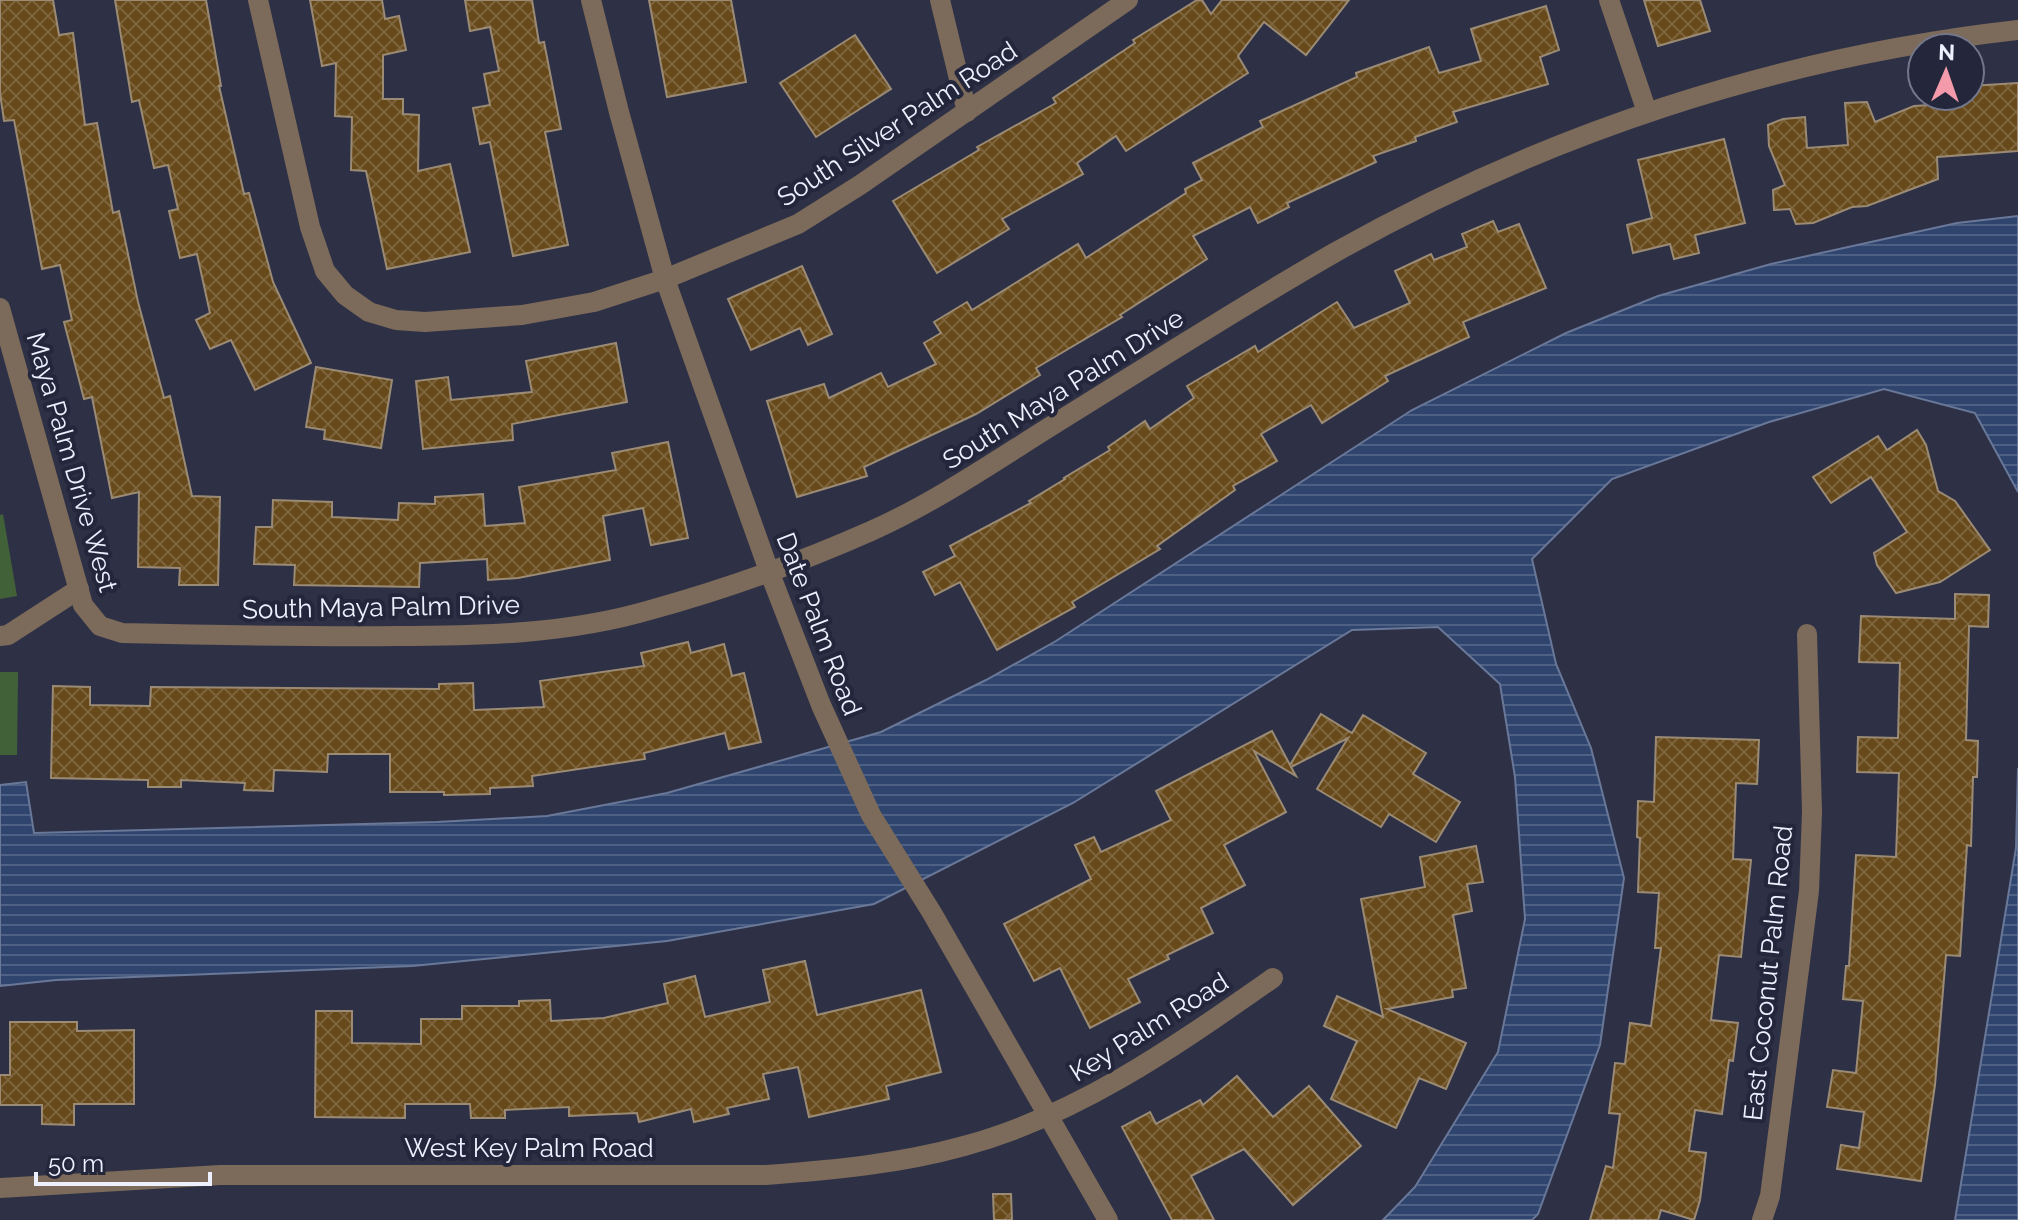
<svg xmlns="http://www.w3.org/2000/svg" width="2018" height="1220" font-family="Raleway,sans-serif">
<defs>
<pattern id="water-rules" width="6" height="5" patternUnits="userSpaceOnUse" patternTransform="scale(2)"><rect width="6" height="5" fill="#30456e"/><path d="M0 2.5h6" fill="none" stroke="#4e6084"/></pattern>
<pattern id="building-cross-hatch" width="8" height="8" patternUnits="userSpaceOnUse" patternTransform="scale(2)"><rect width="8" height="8" fill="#67491a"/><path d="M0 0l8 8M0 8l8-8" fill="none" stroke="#7d643c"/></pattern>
</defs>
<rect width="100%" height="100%" fill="#2e3146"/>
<!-- grass -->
<g fill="#416239">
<path d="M 3,514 L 17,596 L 0,599 L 0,515 Z"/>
<path d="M 0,672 L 18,672 L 17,755 L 0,755 Z"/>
</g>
<!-- water -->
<g fill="url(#water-rules)" stroke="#697899" stroke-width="2">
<path d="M 2018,216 L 2018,492 L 1975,413 L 1884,389 L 1769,422 L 1612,479 L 1532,559 L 1556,664 L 1591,748 L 1624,878 L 1600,1045 L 1538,1214 L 1532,1220 L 1383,1220 L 1415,1187 L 1498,1052 L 1525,919 L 1515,777 L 1500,684 L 1438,627 L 1352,630 L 1073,803 L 874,904 L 667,941 L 412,966 L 56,980 L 0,986 L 0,785 L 26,782 L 34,833 L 437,822 L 547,816 L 667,793 L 881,732 L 986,680 L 1056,641 L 1412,410 L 1566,333 L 1658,296 L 1771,264 L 1957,223 Z"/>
<path d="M 2018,768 L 2018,1220 L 1955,1220 L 2016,848 Z"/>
</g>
<!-- building -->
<g fill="url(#building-cross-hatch)" stroke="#9b8b75" stroke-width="2">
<path d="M 0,0 L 53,0 L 59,35 L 73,33 L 85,125 L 97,123 L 113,213 L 119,211 L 138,302 L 164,398 L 170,396 L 192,496 L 220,497 L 218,585 L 179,585 L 180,568 L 138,567 L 139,492 L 112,498 L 92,397 L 84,399 L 64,322 L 72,320 L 60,265 L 42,269 L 14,120 L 4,121 L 0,93 Z"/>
<path d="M 115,0 L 206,0 L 221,86 L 219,86 L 244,194 L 249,193 L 273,282 L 311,363 L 255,390 L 231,340 L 210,349 L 196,320 L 210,313 L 197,254 L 180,258 L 169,211 L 178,209 L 168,165 L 154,168 L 139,100 L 132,102 Z"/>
<path d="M 310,0 L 382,0 L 385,19 L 399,16 L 406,50 L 383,55 L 383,99 L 403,99 L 403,114 L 419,115 L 418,171 L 450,164 L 470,252 L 387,269 L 366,171 L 351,170 L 352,117 L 335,116 L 336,63 L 322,66 Z"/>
<path d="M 465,0 L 532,0 L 539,43 L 544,42 L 561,129 L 545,132 L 568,245 L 513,256 L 490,142 L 480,144 L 473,108 L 490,105 L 484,74 L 499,71 L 490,27 L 470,31 Z"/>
<path d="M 649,0 L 731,0 L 746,82 L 667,97 Z"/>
<path d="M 1197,0 L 1202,0 L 1211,14 L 1222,0 L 1349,0 L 1306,55 L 1264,22 L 1238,56 L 1248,73 L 1126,151 L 1116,136 L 1077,163 L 1083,174 L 1002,219 L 1009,229 L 937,273 L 893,201 L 979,150 L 977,147 L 1056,103 L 1053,98 L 1135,43 L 1133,40 Z"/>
<path d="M 1644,0 L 1700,0 L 1710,31 L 1658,46 Z"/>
<path d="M 1546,6 L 1559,50 L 1540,57 L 1548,84 L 1453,112 L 1457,122 L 1415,137 L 1416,141 L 1373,156 L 1376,162 L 1287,203 L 1289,207 L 1258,223 L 1250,207 L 1193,236 L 1207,259 L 1120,315 L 1122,317 L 1036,368 L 1040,375 L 976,414 L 864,467 L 867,476 L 797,497 L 767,401 L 824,384 L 829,398 L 881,373 L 888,387 L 936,364 L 924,343 L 941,333 L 934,322 L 967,302 L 972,310 L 1078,244 L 1086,258 L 1186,193 L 1185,189 L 1202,180 L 1193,163 L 1263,127 L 1260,121 L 1357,77 L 1356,73 L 1429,47 L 1439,73 L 1481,61 L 1471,29 Z"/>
<path d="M 855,35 L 891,89 L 816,137 L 780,83 Z"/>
<path d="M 2018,83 L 2018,151 L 1937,157 L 1938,179 L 1867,206 L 1852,207 L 1813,223 L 1796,224 L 1790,209 L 1774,210 L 1773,190 L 1785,185 L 1769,146 L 1768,125 L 1783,119 L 1805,117 L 1807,148 L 1848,145 L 1845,103 L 1867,102 L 1875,122 L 1914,106 L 1946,104 L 1946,96 L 1970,96 L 1970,86 Z"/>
<path d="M 1724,139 L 1745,223 L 1695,235 L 1699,253 L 1674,259 L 1670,244 L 1633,253 L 1627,225 L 1652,218 L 1638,160 Z"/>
<path d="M 1493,221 L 1498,232 L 1519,224 L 1546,288 L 1463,322 L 1469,337 L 1385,376 L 1388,381 L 1322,423 L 1311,405 L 1261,434 L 1277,461 L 1233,486 L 1235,490 L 1157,546 L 1160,549 L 1072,602 L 1075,607 L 997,650 L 960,582 L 935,595 L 923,572 L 955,556 L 950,546 L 1031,503 L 1029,501 L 1065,479 L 1064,478 L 1110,450 L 1108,447 L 1145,421 L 1150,429 L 1194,398 L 1187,386 L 1255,346 L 1258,352 L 1337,302 L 1354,328 L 1410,303 L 1395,271 L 1431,254 L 1434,260 L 1467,247 L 1462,234 Z"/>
<path d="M 802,266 L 832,334 L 808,345 L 800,328 L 751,350 L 728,299 Z"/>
<path d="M 616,343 L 627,402 L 512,424 L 513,440 L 423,449 L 416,381 L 448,377 L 451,400 L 532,392 L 526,361 Z"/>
<path d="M 316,367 L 392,380 L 381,448 L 324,439 L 325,430 L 306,427 Z"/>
<path d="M 1917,430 L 1926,445 L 1938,491 L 1955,501 L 1990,550 L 1940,582 L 1896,593 L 1877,565 L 1874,553 L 1907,532 L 1871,477 L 1831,503 L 1813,477 L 1878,436 L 1887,450 Z"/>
<path d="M 668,442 L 688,538 L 651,545 L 643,508 L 603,516 L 610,560 L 518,578 L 488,580 L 487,559 L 420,563 L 419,587 L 294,585 L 295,565 L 254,564 L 256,527 L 272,527 L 273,500 L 332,502 L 332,517 L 398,520 L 399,503 L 435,504 L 435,497 L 483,494 L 485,526 L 525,523 L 519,487 L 616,470 L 612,453 Z"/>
<path d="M 1955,594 L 1989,595 L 1988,627 L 1969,626 L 1966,740 L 1978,741 L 1977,777 L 1973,777 L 1971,846 L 1967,845 L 1960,956 L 1946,955 L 1935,1085 L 1921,1181 L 1837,1169 L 1841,1145 L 1859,1148 L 1864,1112 L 1827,1107 L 1833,1070 L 1856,1073 L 1863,1001 L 1843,999 L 1846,966 L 1849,966 L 1856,855 L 1896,857 L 1899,773 L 1857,772 L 1858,737 L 1898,738 L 1900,663 L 1859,662 L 1861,616 L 1955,619 Z"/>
<path d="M 688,642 L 691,653 L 724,644 L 732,676 L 744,673 L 761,742 L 729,749 L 725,733 L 644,753 L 645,759 L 532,776 L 533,786 L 490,788 L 490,794 L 444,795 L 444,792 L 390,792 L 390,754 L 328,754 L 327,772 L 274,770 L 273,791 L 244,790 L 245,783 L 181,780 L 181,787 L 148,787 L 148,780 L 51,778 L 53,686 L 90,687 L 90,705 L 150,706 L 151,687 L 439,689 L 439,684 L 473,683 L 474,710 L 544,707 L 540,681 L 644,666 L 641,653 Z"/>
<path d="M 1321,714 L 1352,733 L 1363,715 L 1426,753 L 1413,774 L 1460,802 L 1436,842 L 1389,814 L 1381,827 L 1317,789 L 1348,738 L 1291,767 L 1296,776 L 1254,751 L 1286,812 L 1224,845 L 1245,885 L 1201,908 L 1213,933 L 1167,955 L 1169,959 L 1128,979 L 1140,1002 L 1090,1028 L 1060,968 L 1034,981 L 1004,924 L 1091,879 L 1075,845 L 1094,837 L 1101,852 L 1171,820 L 1156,791 L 1272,731 L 1290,765 Z"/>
<path d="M 1656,737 L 1759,740 L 1757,784 L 1736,783 L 1733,859 L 1751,860 L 1741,957 L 1719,955 L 1711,1020 L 1738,1023 L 1733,1061 L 1729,1060 L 1722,1114 L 1695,1110 L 1689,1151 L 1706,1153 L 1700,1200 L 1694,1220 L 1661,1210 L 1658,1220 L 1590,1220 L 1606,1166 L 1613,1168 L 1620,1114 L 1609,1113 L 1615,1063 L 1625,1064 L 1630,1023 L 1651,1026 L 1661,948 L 1655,948 L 1659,893 L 1638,892 L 1640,838 L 1637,837 L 1638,801 L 1654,802 Z"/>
<path d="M 1476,846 L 1483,882 L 1467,884 L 1472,911 L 1453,915 L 1466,988 L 1452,990 L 1453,997 L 1387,1009 L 1466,1043 L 1446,1089 L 1419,1078 L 1396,1128 L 1331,1099 L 1357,1041 L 1324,1026 L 1337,996 L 1383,1017 L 1361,899 L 1425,887 L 1420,857 Z"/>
<path d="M 805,961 L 817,1015 L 921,990 L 941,1072 L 886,1086 L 889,1099 L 809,1117 L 798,1067 L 763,1074 L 769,1099 L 727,1108 L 729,1114 L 694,1122 L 691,1109 L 639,1122 L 637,1113 L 569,1116 L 569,1107 L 505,1110 L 505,1118 L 471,1118 L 470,1104 L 405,1104 L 405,1118 L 315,1117 L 316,1011 L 352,1011 L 352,1043 L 421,1044 L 421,1019 L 462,1019 L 462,1006 L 519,1006 L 519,1001 L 550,1000 L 551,1021 L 604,1018 L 668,1003 L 664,984 L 695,976 L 705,1017 L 770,1002 L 763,970 Z"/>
<path d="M 10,1022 L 77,1022 L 77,1031 L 134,1030 L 134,1104 L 74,1104 L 74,1125 L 42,1124 L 42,1105 L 0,1105 L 0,1075 L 10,1075 Z"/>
<path d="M 1237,1076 L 1273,1117 L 1309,1086 L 1361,1146 L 1293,1205 L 1244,1149 L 1191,1176 L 1214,1220 L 1172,1220 L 1122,1127 L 1150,1112 L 1156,1124 L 1200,1100 L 1203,1105 Z"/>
<path d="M 993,1194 L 1011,1194 L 1012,1220 L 994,1220 Z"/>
</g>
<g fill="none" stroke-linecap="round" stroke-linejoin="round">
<!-- minor -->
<g stroke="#7c6a5a" stroke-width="20">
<path d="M 258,0 L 310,227 L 325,271 L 345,295 L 369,312 L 396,320 L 425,322 L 522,315 L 594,302 L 665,279 L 798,224 L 860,185 L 1128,0"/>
<path d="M 591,0 L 619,112 L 665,279 L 769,571 L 821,705 L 871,815 L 932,913 L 1108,1220"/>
<path d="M 940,0 L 967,112"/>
<path d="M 1609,0 L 1647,112"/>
<path d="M 0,308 L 83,605 L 100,626 L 122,633 C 213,635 305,637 397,636 C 481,636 568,634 650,610 C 723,590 801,562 871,531 C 936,502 995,461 1056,423 C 1148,366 1240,307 1334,253 C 1545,134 1777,57 2018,30"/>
<path d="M 0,636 L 8,635 L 79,589"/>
<path d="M 0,1188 L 220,1175 L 766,1175 C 833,1170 899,1164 964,1146 C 1079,1115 1177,1045 1273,978"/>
<path d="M 1762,1220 L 1770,1196 L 1809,891 L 1812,812 L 1807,634"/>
</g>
</g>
<g text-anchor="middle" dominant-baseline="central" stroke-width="8" stroke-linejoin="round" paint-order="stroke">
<!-- street labels -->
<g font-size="26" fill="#edf0fe" stroke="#24273b">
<text transform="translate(897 124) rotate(-33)">South Silver Palm Road</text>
<text transform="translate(1063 389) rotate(-32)">South Maya Palm Drive</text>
<text transform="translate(72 462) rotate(74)">Maya Palm Drive West</text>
<text transform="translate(381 607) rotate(-1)">South Maya Palm Drive</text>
<text transform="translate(819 624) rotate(69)">Date Palm Road</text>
<text transform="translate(1768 973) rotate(-84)">East Coconut Palm Road</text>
<text transform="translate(1149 1027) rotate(-32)">Key Palm Road</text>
<text x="529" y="1148">West Key Palm Road</text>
</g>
</g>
<!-- north arrow -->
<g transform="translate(1946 72) rotate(2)"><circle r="38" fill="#24273b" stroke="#747789" stroke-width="2"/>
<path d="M0-6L14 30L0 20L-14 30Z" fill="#f39aab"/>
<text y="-12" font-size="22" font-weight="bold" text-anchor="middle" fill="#edf0fe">N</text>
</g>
<!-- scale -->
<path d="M36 1172v12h174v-12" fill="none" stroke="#edf0fe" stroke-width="4"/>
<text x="48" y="1172" font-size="24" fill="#edf0fe" stroke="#24273b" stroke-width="6" paint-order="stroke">50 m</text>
</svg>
